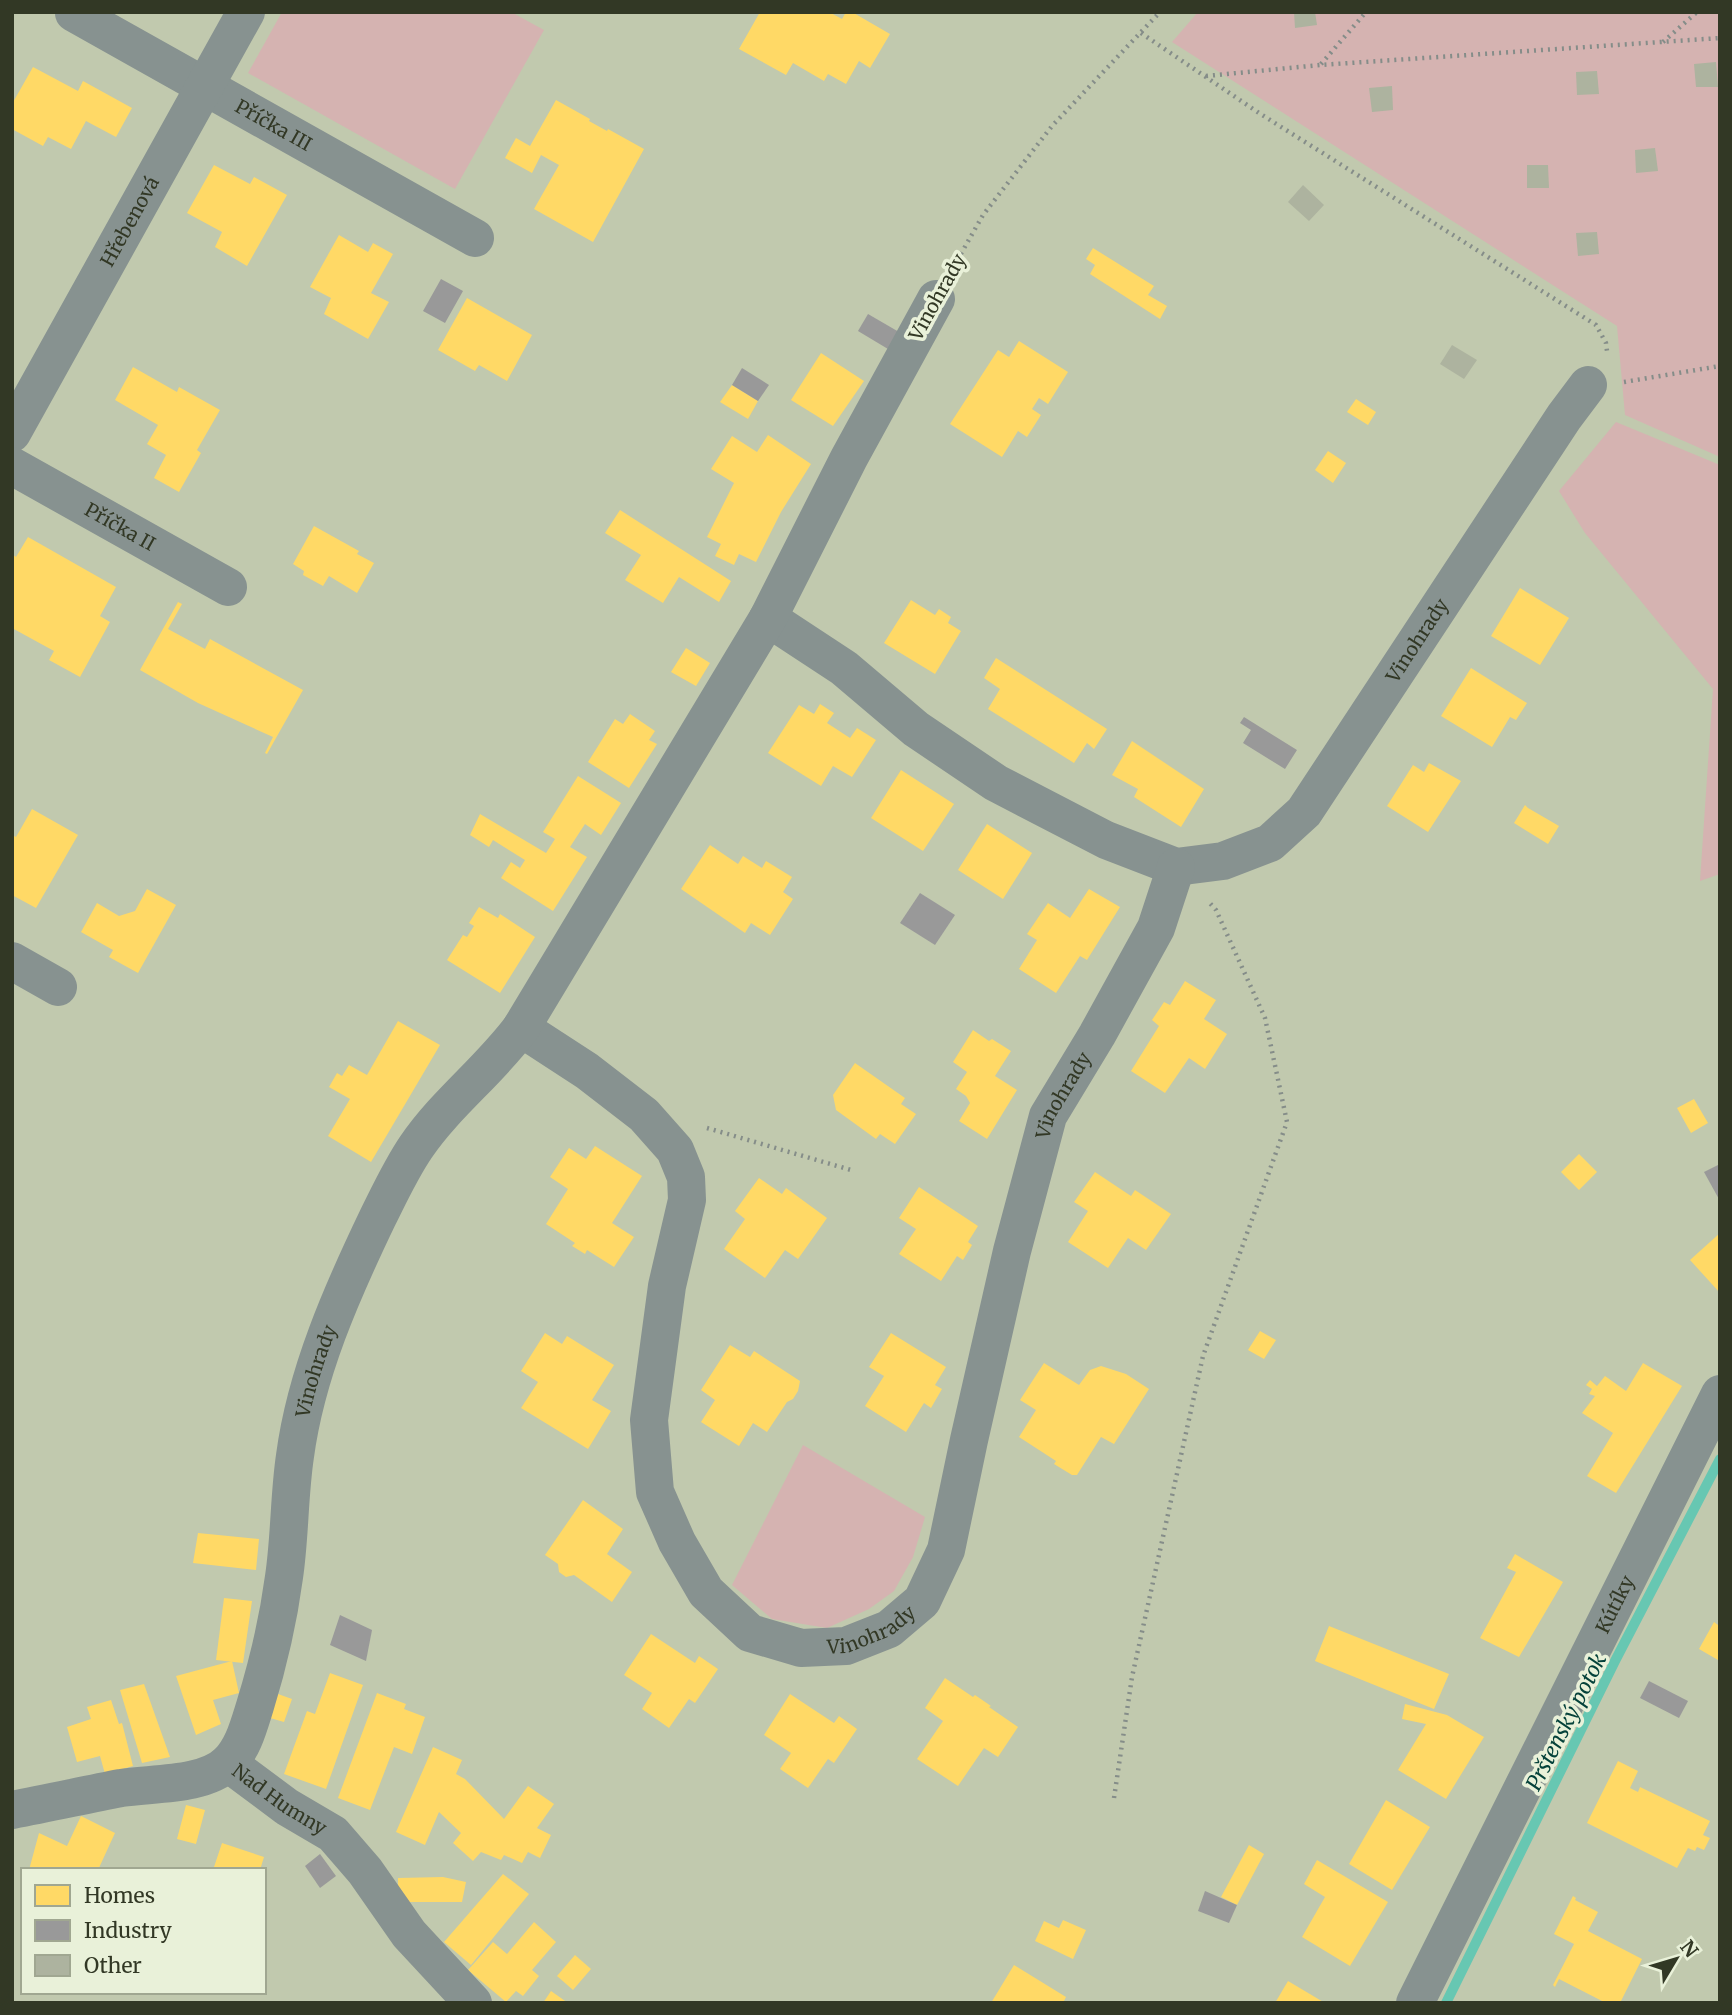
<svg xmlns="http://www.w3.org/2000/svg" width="1732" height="2015" font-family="Merriweather,serif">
<rect width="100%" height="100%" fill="#c1c9ae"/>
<!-- green -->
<g fill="#d5b3b1">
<path d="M 282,12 L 511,12 L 544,30 L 455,189 L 248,73 Z"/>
<path d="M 1198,12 L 1720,12 L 1720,457 L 1625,415 L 1617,326 L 1172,42 Z"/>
<path d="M 1616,422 L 1720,465 L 1720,874 L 1700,881 L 1713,689 L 1585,533 L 1559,491 Z"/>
<path d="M 803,1445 L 925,1517 L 913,1557 L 894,1591 L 869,1609 L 827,1628 L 772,1619 L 732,1585 Z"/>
</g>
<!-- homes -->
<g fill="#ffd966">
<path d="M 760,12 L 829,12 L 842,19 L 846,12 L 852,12 L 890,34 L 870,68 L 859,61 L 846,84 L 828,74 L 824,81 L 793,63 L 786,75 L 739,49 Z"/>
<path d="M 33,67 L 78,91 L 83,81 L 132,108 L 116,137 L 86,121 L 71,149 L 48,137 L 43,146 L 12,129 L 12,104 Z"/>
<path d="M 556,100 L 590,119 L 589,121 L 607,131 L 608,129 L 644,149 L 593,242 L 534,209 L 559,165 L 541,155 L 532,173 L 505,158 L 516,138 L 530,146 Z"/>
<path d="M 214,165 L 250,184 L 254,177 L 287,195 L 247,266 L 215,247 L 222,232 L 187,213 Z"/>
<path d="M 339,235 L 368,252 L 373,243 L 393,254 L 371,293 L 389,302 L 368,339 L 324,314 L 331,298 L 310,287 Z"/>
<path d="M 1093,248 L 1154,286 L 1148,295 L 1167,306 L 1160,319 L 1090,274 L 1095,265 L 1086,259 Z"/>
<path d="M 467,298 L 532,335 L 507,381 L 479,365 L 475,371 L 438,350 Z"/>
<path d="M 1019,341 L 1068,372 L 1048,404 L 1039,398 L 1032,409 L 1041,415 L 1027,437 L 1018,431 L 1002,457 L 950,424 L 998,350 L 1009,357 Z"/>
<path d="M 821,353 L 864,381 L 833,426 L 791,400 Z"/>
<path d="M 133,367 L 177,392 L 179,387 L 220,410 L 197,450 L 201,453 L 179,492 L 154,478 L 166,455 L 147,444 L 158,425 L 115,400 Z"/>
<path d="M 732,385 L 758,401 L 748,419 L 720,402 Z"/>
<path d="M 1356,399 L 1376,412 L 1368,425 L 1347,412 Z"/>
<path d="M 768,435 L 811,464 L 781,512 L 756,562 L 739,554 L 734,565 L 715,556 L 721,544 L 707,537 L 734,483 L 711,469 L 732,436 L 757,452 Z"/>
<path d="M 1328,451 L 1346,463 L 1333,483 L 1315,470 Z"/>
<path d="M 620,510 L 731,581 L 719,602 L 679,577 L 663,603 L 625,580 L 641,555 L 605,533 Z"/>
<path d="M 314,526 L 359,551 L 357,554 L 374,563 L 357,593 L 329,576 L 323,586 L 303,575 L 304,571 L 293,564 Z"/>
<path d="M 28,537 L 116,587 L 100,616 L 110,622 L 80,677 L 49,660 L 54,651 L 12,628 L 12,554 L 16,557 Z"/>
<path d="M 1520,588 L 1569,618 L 1540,665 L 1491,636 Z"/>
<path d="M 911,600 L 935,615 L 939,609 L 951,617 L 948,623 L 961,631 L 935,674 L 884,643 Z"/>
<path d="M 178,602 L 182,604 L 168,629 L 205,649 L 210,639 L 303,690 L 267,754 L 265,753 L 273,737 L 198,703 L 140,670 Z"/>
<path d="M 686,648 L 710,663 L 696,686 L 671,672 Z"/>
<path d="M 996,658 L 1107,729 L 1094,749 L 1087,743 L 1074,763 L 988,709 L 1000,689 L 984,678 Z"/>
<path d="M 1471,668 L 1527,703 L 1516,720 L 1510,717 L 1492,747 L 1441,716 Z"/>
<path d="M 820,704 L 834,713 L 827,723 L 850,738 L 857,728 L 876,740 L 852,777 L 833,766 L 821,786 L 768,753 L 799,705 L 814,714 Z"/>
<path d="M 630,714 L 655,731 L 649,740 L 657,744 L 629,788 L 588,762 L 615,719 L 623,724 Z"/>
<path d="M 1132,741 L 1204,789 L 1181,827 L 1134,797 L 1138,789 L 1112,775 Z"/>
<path d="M 1429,763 L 1461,781 L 1428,832 L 1387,806 L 1413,765 L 1424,772 Z"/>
<path d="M 901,770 L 954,804 L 923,851 L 871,818 Z"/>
<path d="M 578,776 L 621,803 L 601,835 L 585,824 L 570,847 L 587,857 L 553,911 L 501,878 L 511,862 L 520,868 L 525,860 L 493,840 L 489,847 L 470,835 L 480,814 L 546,853 L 555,839 L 543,832 Z"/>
<path d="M 1525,805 L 1528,808 L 1559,826 L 1548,844 L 1514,823 Z"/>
<path d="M 32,809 L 78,835 L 36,908 L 12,895 L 12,835 L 16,837 Z"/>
<path d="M 987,824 L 1032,853 L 1003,899 L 958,870 Z"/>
<path d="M 710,845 L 738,864 L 743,856 L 762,868 L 766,861 L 792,877 L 783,892 L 793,899 L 770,935 L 751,923 L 745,933 L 681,889 Z"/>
<path d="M 147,889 L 176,905 L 138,973 L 109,957 L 113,950 L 81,932 L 97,903 L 119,916 L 135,911 Z"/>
<path d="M 1089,889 L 1120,907 L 1087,960 L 1080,956 L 1056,993 L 1019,969 L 1037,940 L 1027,934 L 1048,903 L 1070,918 Z"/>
<path d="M 479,907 L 498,918 L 500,914 L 535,937 L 500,993 L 447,960 L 463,935 L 467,937 L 474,926 L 469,923 Z"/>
<path d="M 1185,981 L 1216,1000 L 1204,1019 L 1227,1034 L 1205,1069 L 1189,1058 L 1165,1093 L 1131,1071 L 1159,1026 L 1152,1020 L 1164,1002 L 1170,1005 Z"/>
<path d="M 398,1021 L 440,1045 L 371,1162 L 328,1136 L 350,1099 L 329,1087 L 337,1073 L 342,1076 L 349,1065 L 367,1075 Z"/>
<path d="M 973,1030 L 989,1041 L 992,1039 L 1011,1051 L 995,1076 L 1017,1090 L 987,1139 L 959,1121 L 970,1103 L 966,1096 L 956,1089 L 967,1072 L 953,1062 Z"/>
<path d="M 855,1063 L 905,1098 L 901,1104 L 916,1114 L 895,1144 L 880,1134 L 876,1139 L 836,1110 L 833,1095 Z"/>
<path d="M 1694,1099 L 1708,1123 L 1691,1133 L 1677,1108 Z"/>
<path d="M 595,1146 L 642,1176 L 612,1223 L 634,1237 L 614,1267 L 587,1250 L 585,1254 L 572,1246 L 575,1243 L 546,1224 L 568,1189 L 550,1177 L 569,1148 L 586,1159 Z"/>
<path d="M 1579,1154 L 1597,1172 L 1579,1190 L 1561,1172 Z"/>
<path d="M 1095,1172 L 1131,1196 L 1135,1190 L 1171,1214 L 1146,1250 L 1128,1238 L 1108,1268 L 1068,1242 L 1088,1211 L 1074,1202 Z"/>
<path d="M 759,1178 L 782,1194 L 786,1188 L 827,1218 L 798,1259 L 785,1250 L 765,1278 L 724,1249 L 745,1219 L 735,1211 Z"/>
<path d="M 919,1187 L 978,1226 L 968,1242 L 972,1245 L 963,1260 L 957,1256 L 941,1281 L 899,1254 L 916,1229 L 899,1218 Z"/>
<path d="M 1720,1233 L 1720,1293 L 1690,1260 Z"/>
<path d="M 1260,1331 L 1276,1340 L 1264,1359 L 1248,1350 Z"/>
<path d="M 545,1333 L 562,1344 L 567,1336 L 614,1365 L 592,1400 L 611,1411 L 588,1449 L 521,1408 L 538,1382 L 521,1371 Z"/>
<path d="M 891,1333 L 946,1367 L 935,1385 L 942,1389 L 931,1408 L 924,1403 L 906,1432 L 865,1406 L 884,1376 L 869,1367 Z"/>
<path d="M 730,1345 L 750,1357 L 754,1351 L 800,1381 L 798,1391 L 793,1399 L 787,1402 L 767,1432 L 753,1423 L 739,1446 L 701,1422 L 715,1400 L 701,1390 Z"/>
<path d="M 1044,1363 L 1079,1385 L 1090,1370 L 1101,1366 L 1126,1374 L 1149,1389 L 1114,1444 L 1101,1437 L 1077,1475 L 1072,1475 L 1054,1464 L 1056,1461 L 1019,1437 L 1036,1410 L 1020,1400 Z"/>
<path d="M 1643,1363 L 1682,1386 L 1616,1493 L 1587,1476 L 1613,1433 L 1582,1413 L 1595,1396 L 1589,1394 L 1592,1389 L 1586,1385 L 1590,1380 L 1597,1386 L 1605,1376 L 1626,1391 Z"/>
<path d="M 583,1500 L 623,1529 L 607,1554 L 632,1572 L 612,1602 L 574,1575 L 566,1577 L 559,1572 L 558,1564 L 545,1555 Z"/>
<path d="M 198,1533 L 259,1539 L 256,1570 L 193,1563 Z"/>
<path d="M 1515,1554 L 1563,1582 L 1519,1657 L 1480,1638 L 1516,1572 L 1507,1568 Z"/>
<path d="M 224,1598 L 252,1601 L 243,1663 L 216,1660 Z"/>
<path d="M 1720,1621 L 1720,1658 L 1718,1660 L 1699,1649 L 1714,1622 L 1718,1625 Z"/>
<path d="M 1329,1626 L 1449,1674 L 1434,1709 L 1315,1661 Z"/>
<path d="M 651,1634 L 695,1663 L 699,1656 L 718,1669 L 695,1703 L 689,1699 L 669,1728 L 642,1709 L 652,1693 L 624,1675 Z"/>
<path d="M 232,1661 L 239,1693 L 213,1700 L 221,1724 L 196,1735 L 176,1676 Z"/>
<path d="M 330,1673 L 363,1685 L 326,1789 L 284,1774 L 307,1711 L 315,1714 Z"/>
<path d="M 945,1678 L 973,1697 L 975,1695 L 991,1706 L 989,1707 L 1018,1727 L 998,1757 L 984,1748 L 958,1786 L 917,1759 L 943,1721 L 925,1708 Z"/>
<path d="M 144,1684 L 170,1757 L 142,1763 L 120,1690 Z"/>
<path d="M 377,1693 L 406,1704 L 404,1709 L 425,1717 L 412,1754 L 394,1747 L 370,1810 L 338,1798 Z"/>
<path d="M 278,1694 L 292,1699 L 284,1722 L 270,1718 Z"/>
<path d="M 790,1694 L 834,1723 L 839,1716 L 857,1729 L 834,1763 L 828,1759 L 808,1788 L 780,1769 L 791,1753 L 764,1735 Z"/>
<path d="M 111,1700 L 119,1724 L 122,1723 L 133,1766 L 105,1774 L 100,1756 L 77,1762 L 67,1727 L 91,1719 L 87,1707 Z"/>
<path d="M 1405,1704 L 1447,1715 L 1484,1737 L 1446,1799 L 1398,1770 L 1426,1724 L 1402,1719 Z"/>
<path d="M 433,1747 L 462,1760 L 456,1774 L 465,1779 L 504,1819 L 528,1786 L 554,1804 L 537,1828 L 551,1835 L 540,1858 L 528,1852 L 522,1863 L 504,1855 L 501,1860 L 481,1852 L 473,1861 L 453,1843 L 461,1833 L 439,1812 L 425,1845 L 396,1832 Z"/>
<path d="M 1618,1761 L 1638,1771 L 1630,1788 L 1638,1792 L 1640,1787 L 1710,1821 L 1703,1835 L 1710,1838 L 1704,1850 L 1697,1847 L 1695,1851 L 1688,1848 L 1677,1868 L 1587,1823 Z"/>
<path d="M 1386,1800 L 1430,1827 L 1392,1890 L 1349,1864 Z"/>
<path d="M 186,1805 L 205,1810 L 196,1844 L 177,1839 Z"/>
<path d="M 81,1816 L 115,1833 L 98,1870 L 29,1870 L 39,1833 L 67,1846 Z"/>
<path d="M 222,1843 L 264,1857 L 260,1870 L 213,1870 Z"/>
<path d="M 1249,1845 L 1264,1854 L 1237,1905 L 1221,1897 Z"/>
<path d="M 1317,1860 L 1388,1902 L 1350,1966 L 1302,1937 L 1325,1897 L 1304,1884 Z"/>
<path d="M 503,1874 L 529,1894 L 471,1965 L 444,1942 Z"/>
<path d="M 443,1877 L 466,1882 L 462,1902 L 398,1902 L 398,1878 Z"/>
<path d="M 1573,1896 L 1576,1898 L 1575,1900 L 1598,1912 L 1588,1931 L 1642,1959 L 1620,2003 L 1606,2003 L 1559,1979 L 1555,1987 L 1553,1985 L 1574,1944 L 1554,1934 Z"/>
<path d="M 1063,1920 L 1086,1930 L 1073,1959 L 1035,1941 L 1044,1921 L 1059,1928 Z"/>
<path d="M 534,1922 L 556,1942 L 532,1970 L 539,1976 L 523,1996 L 516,1991 L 506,2002 L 468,1970 L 493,1942 L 507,1954 Z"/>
<path d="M 575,1955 L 591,1969 L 573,1990 L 557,1976 Z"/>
<path d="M 1014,1965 L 1066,1997 L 1063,2003 L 991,2003 Z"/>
<path d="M 1288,1981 L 1325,2003 L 1275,2003 Z"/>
<path d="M 551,1991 L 568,2003 L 543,2003 Z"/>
</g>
<!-- industry -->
<g fill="#999">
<path d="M 441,279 L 463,291 L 445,323 L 423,311 Z"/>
<path d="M 868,314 L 899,332 L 888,349 L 858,331 Z"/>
<path d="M 742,368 L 769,385 L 758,401 L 732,385 Z"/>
<path d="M 1244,717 L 1297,750 L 1285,769 L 1243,743 L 1251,730 L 1240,723 Z"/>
<path d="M 920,893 L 955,915 L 935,945 L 900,923 Z"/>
<path d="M 1720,1164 L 1720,1201 L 1704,1172 Z"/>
<path d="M 340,1615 L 372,1630 L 366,1661 L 330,1645 Z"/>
<path d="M 1649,1681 L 1688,1701 L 1679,1718 L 1640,1698 Z"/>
<path d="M 320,1854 L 336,1876 L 320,1888 L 305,1866 Z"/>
<path d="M 1205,1891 L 1237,1905 L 1229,1923 L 1198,1911 Z"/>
</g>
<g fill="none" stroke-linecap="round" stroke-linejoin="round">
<!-- stream -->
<path stroke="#67c7b2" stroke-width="10" d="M 1446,2003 L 1615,1661 L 1720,1459"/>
</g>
<!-- building -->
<g fill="#adb39f">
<path d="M 1294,12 L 1315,12 L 1317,25 L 1295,28 Z"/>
<path d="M 1716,62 L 1718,87 L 1696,87 L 1694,64 Z"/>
<path d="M 1597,71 L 1599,94 L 1577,95 L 1576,72 Z"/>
<path d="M 1392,86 L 1393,110 L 1372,112 L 1369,88 Z"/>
<path d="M 1655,148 L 1658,171 L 1636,173 L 1635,150 Z"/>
<path d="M 1527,165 L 1548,165 L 1549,188 L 1527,188 Z"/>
<path d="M 1303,185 L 1324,205 L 1309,221 L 1288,202 Z"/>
<path d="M 1597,232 L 1599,254 L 1578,256 L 1576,233 Z"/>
<path d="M 1452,345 L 1477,360 L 1464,379 L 1440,364 Z"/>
</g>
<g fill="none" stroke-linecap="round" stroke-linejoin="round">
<!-- path -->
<g stroke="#858d89" stroke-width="4.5" stroke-dasharray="2 5" stroke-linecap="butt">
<path d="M 1141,33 L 1259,113 L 1596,325 L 1606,343 L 1607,351"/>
<path d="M 1663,42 L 1697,12"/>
<path d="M 1321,64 L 1366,12"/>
<path d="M 1206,76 L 1320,65 L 1720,38"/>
<path d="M 954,266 L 983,215 L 1052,126 L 1160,12"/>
<path d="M 1624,382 L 1720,366"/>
<path d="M 707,1128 L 851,1170"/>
<path d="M 1114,1798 L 1132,1677 L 1203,1356 L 1287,1122 L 1265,1018 L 1216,910 L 1208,901"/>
</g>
<!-- street -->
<g stroke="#879290" stroke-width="38">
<path id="s1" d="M 74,13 L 475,238"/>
<path id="s2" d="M 12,433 L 246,12"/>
<path id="s3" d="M 12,466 L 228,587"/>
<path id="s4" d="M 768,618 L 844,668 L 916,729 L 996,783 L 1106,840 L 1176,867 L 1223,861 L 1270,843 L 1304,812 L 1564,417 L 1588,385"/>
<path d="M 12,961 L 58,987"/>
<path id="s5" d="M 521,1028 L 587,1071 L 644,1115 L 675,1150 L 686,1177 L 687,1200 L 667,1286 L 649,1420 L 655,1492 L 677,1542 L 706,1592 L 750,1633 L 801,1648 L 846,1646 L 889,1629 L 922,1601 L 946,1550 L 969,1440 L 1012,1251 L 1048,1116 L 1097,1035 L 1156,928 L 1176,867"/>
<path id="s6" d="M 228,1763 L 287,1807 L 333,1834 L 365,1871 L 409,1934 L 473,2003"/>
<path id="s7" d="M 12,1810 C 49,1803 85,1795 121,1788 C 153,1783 204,1786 228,1763 C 243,1749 249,1725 255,1706 C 268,1664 278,1622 284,1577 C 290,1537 289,1496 295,1456 C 306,1373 342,1292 378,1217 C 390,1193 401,1169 416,1147 C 446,1103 489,1071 521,1028 L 768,618 L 849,458 L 936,299"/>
<path id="s8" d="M 1415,2003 L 1720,1394"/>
</g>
</g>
<g text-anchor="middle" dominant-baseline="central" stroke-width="7" stroke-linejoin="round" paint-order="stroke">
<!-- street labels -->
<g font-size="19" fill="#323825" stroke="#e9f1d9">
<text stroke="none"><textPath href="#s1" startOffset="229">Příčka III</textPath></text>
<text stroke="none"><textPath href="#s2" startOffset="242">Hřebenová</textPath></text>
<text transform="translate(937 297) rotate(-61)">Vinohrady</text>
<text stroke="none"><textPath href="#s3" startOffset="124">Příčka II</textPath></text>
<text stroke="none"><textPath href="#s4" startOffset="830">Vinohrady</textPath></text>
<text stroke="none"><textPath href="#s5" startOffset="1433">Vinohrady</textPath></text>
<text stroke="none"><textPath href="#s7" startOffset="628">Vinohrady</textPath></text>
<text stroke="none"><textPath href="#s8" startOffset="446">Kútíky</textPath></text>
<text stroke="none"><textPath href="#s5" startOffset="845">Vinohrady</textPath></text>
<text stroke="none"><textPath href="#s6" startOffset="63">Nad Humny</textPath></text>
</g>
<!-- water labels -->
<g font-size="21" font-style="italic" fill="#05423a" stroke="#e9f1d9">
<text transform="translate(1566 1722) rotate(-63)">Prštenský potok</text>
</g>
</g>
<!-- border -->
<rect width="1732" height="2015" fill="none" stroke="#323825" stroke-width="28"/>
<!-- legend -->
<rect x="21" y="1868" width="245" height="126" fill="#e9f1d9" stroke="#a0a791" stroke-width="2"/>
<rect x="35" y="1885" width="35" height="21" fill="#ffd966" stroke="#a0a791" stroke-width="2"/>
<text x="84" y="1903" font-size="21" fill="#323825">Homes</text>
<rect x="35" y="1920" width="35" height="21" fill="#999999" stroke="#a0a791" stroke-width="2"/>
<text x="84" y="1938" font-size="21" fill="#323825">Industry</text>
<rect x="35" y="1955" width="35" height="21" fill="#adb39f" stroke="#a0a791" stroke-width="2"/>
<text x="84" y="1973" font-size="21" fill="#323825">Other</text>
<!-- north arrow -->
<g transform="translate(1676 1959) rotate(52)" stroke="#e9f1d9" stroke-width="5" paint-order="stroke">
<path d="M0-5L12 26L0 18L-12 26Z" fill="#323825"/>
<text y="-10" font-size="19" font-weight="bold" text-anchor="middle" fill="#323825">N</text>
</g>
</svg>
